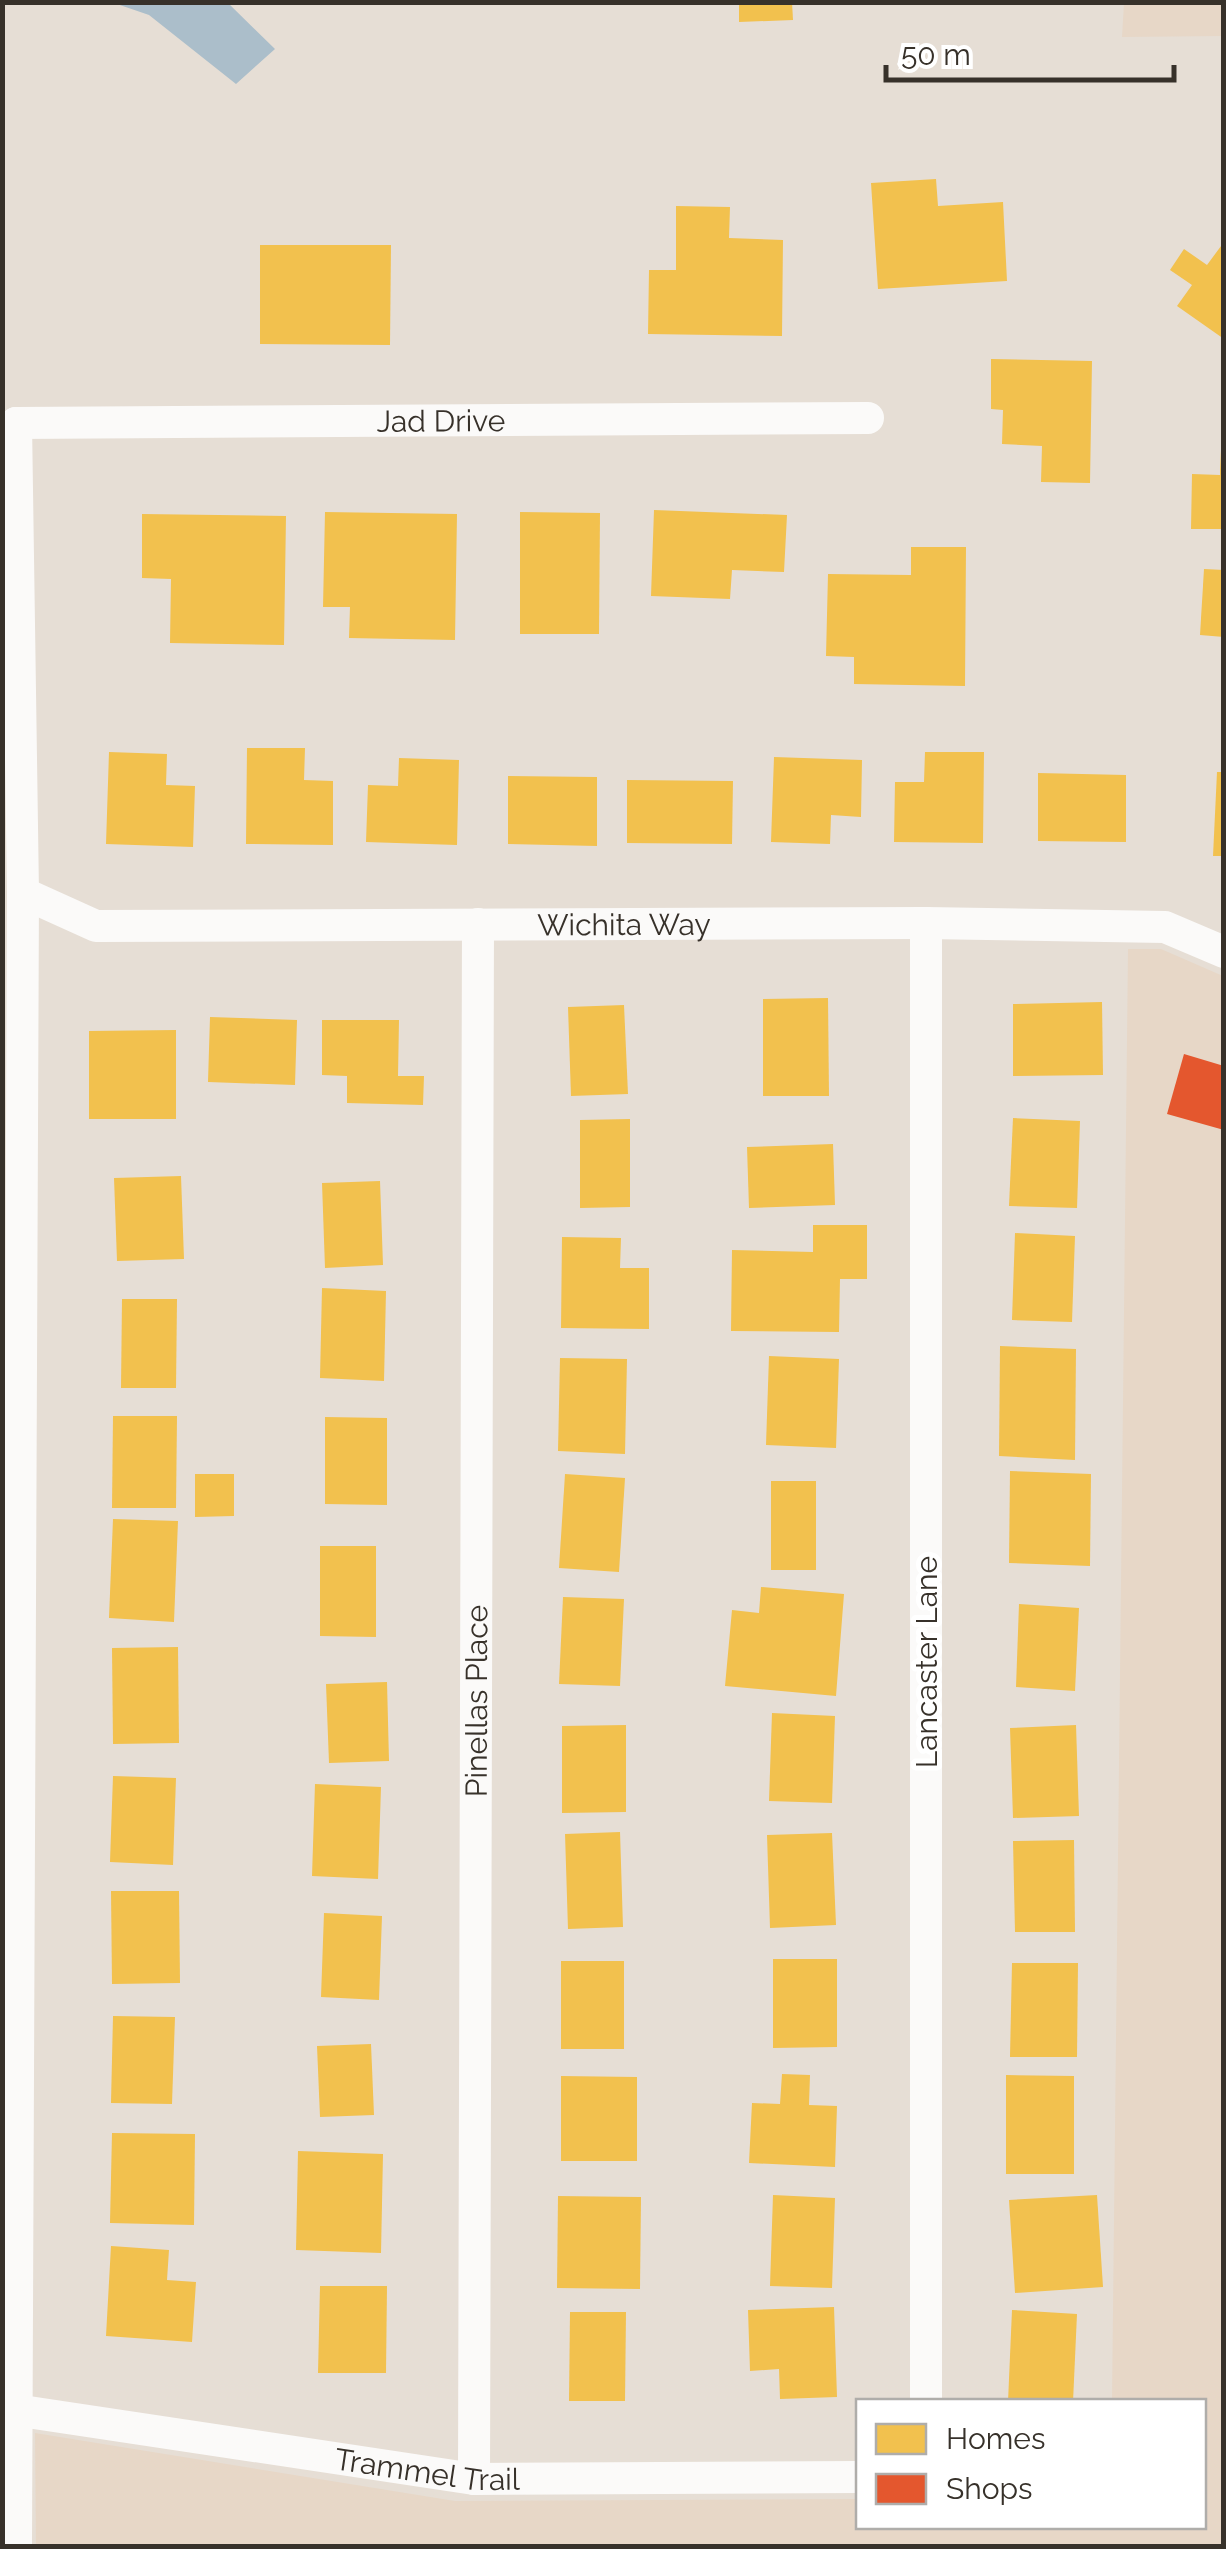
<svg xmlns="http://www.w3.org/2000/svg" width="1226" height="2549" font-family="Raleway,sans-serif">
<rect width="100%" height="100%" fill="#e6ded5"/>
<!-- built -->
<g fill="#e7d7c7">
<path d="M 1124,3 L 1223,3 L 1223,36 L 1122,37 Z"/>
<path d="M 1128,949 L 1161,949 L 1223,976 L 1223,2546 L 36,2546 L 35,2433 L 455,2501 L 858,2499 L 858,2526 L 1204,2526 L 1204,2402 L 1112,2401 Z"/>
</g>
<!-- water -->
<path fill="#abbeca" d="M 114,3 L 228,3 L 275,49 L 236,84 L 149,15 Z"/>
<!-- homes -->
<g fill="#f2c14e">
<path d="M 739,2 L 792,2 L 793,20 L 739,22 Z"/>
<path d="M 936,179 L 938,206 L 1003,202 L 1007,281 L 878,289 L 871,183 Z"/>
<path d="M 676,206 L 730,207 L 729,238 L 783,240 L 782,336 L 648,334 L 649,270 L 676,270 Z"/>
<path d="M 1224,242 L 1224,339 L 1177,306 L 1192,285 L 1170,270 L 1184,249 L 1207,265 Z"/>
<path d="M 260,245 L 391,245 L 390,345 L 260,344 Z"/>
<path d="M 991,359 L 1092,361 L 1090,483 L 1041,482 L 1042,446 L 1002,444 L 1003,410 L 991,409 Z"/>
<path d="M 1220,450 L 1224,529 L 1191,529 L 1192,474 L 1220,475 Z"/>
<path d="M 654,510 L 787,515 L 784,572 L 732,570 L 730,599 L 651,596 Z"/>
<path d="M 325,512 L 457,514 L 455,640 L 349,638 L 350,607 L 323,607 Z"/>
<path d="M 520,512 L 600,513 L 599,634 L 520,634 Z"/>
<path d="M 142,514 L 286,516 L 284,645 L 170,643 L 171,579 L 142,578 Z"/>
<path d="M 911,547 L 966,547 L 965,686 L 854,684 L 854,657 L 826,656 L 828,574 L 911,575 Z"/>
<path d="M 1204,569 L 1224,570 L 1224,637 L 1200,635 Z"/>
<path d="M 247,748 L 305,748 L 304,780 L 333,781 L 333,845 L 246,844 Z"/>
<path d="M 109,752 L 167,754 L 166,785 L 195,786 L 193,847 L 106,844 Z"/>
<path d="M 925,752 L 984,752 L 983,843 L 894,842 L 895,782 L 924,782 Z"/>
<path d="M 774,757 L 862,760 L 861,817 L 831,815 L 830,844 L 771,842 Z"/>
<path d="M 399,758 L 459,760 L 457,845 L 366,842 L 368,785 L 398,786 Z"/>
<path d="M 1217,772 L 1224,772 L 1224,856 L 1213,856 Z"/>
<path d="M 1038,773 L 1126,775 L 1126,842 L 1038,841 Z"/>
<path d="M 508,776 L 597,777 L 597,846 L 508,844 Z"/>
<path d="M 627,780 L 733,781 L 732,844 L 627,843 Z"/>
<path d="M 828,998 L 829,1096 L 763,1096 L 763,999 Z"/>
<path d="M 1102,1002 L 1103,1075 L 1013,1076 L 1013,1004 Z"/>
<path d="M 624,1005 L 628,1094 L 571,1096 L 568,1007 Z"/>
<path d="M 210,1017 L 297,1020 L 295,1085 L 208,1082 Z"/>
<path d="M 322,1020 L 399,1020 L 398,1076 L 424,1076 L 423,1105 L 347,1103 L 347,1076 L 322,1075 Z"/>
<path d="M 176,1030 L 176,1119 L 89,1119 L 89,1031 Z"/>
<path d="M 1013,1118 L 1080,1121 L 1077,1208 L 1009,1206 Z"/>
<path d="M 630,1119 L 630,1207 L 580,1208 L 580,1120 Z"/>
<path d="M 833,1144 L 835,1205 L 749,1208 L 747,1147 Z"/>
<path d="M 181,1176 L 184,1259 L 117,1261 L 114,1178 Z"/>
<path d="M 380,1181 L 383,1265 L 325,1268 L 322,1183 Z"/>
<path d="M 813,1225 L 867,1225 L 867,1279 L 840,1279 L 839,1332 L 731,1331 L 732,1250 L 813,1252 Z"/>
<path d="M 1015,1233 L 1075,1236 L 1072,1322 L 1012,1320 Z"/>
<path d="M 562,1237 L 621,1238 L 620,1268 L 649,1268 L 649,1329 L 561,1328 Z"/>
<path d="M 322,1288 L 386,1291 L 384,1381 L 320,1378 Z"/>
<path d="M 122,1299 L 177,1299 L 176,1388 L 121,1388 Z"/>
<path d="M 1000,1346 L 1076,1349 L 1075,1460 L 999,1456 Z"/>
<path d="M 769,1356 L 839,1359 L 836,1448 L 766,1445 Z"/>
<path d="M 560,1358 L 627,1359 L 625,1454 L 558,1451 Z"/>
<path d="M 113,1416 L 177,1416 L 176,1508 L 112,1508 Z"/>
<path d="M 325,1417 L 387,1418 L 387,1505 L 325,1504 Z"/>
<path d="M 1010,1471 L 1091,1474 L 1090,1566 L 1009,1563 Z"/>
<path d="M 195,1474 L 234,1474 L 234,1516 L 195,1517 Z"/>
<path d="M 565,1474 L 625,1478 L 619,1572 L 559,1568 Z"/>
<rect x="771" y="1481" width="45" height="89"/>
<path d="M 113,1519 L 178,1521 L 174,1622 L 109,1618 Z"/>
<path d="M 320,1546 L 376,1546 L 376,1637 L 320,1636 Z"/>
<path d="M 761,1587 L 844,1594 L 836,1696 L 725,1686 L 732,1610 L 759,1613 Z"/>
<path d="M 563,1597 L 624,1599 L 620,1686 L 559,1684 Z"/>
<path d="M 1019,1604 L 1079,1608 L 1075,1691 L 1016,1687 Z"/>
<path d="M 178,1647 L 179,1743 L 113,1744 L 112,1648 Z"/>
<path d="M 387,1682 L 389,1761 L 329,1763 L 326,1684 Z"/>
<path d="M 772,1713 L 835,1716 L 832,1803 L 769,1801 Z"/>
<path d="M 626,1725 L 626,1812 L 562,1813 L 562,1726 Z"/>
<path d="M 1076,1725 L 1079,1816 L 1013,1818 L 1010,1728 Z"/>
<path d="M 113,1776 L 176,1778 L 173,1865 L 110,1862 Z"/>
<path d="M 315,1784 L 381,1787 L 378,1879 L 312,1876 Z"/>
<path d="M 620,1832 L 623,1927 L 568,1929 L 565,1834 Z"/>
<path d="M 832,1833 L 836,1925 L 770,1928 L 767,1835 Z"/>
<path d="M 1074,1840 L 1075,1932 L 1015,1932 L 1013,1841 Z"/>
<path d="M 111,1891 L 179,1891 L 180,1983 L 112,1984 Z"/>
<path d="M 324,1913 L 382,1916 L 379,2000 L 321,1997 Z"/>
<path d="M 773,1959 L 837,1959 L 837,2047 L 773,2048 Z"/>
<rect x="561" y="1961" width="63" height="88"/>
<path d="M 1012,1963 L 1078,1963 L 1077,2057 L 1010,2057 Z"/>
<path d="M 113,2016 L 175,2017 L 172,2104 L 111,2103 Z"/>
<path d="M 371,2044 L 374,2115 L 320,2117 L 317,2046 Z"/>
<path d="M 782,2074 L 810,2075 L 809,2105 L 837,2106 L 835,2167 L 749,2163 L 752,2103 L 780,2104 Z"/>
<path d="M 1006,2075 L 1074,2076 L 1074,2174 L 1006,2174 Z"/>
<path d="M 561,2076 L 637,2077 L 637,2161 L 561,2161 Z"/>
<path d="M 112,2133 L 195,2134 L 194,2225 L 110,2223 Z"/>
<path d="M 298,2151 L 383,2154 L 381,2253 L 296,2250 Z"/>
<path d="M 773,2195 L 835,2198 L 832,2288 L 770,2286 Z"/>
<path d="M 1097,2195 L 1103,2287 L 1015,2293 L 1009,2200 Z"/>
<path d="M 558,2196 L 641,2197 L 640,2289 L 557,2288 Z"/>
<path d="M 111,2246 L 169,2250 L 167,2280 L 196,2282 L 192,2342 L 106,2336 Z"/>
<path d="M 320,2286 L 387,2286 L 386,2373 L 318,2373 Z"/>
<path d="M 834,2307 L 837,2397 L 780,2399 L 779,2369 L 750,2371 L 748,2310 Z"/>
<path d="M 1012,2310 L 1077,2314 L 1073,2402 L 1008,2402 Z"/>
<path d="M 570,2312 L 626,2312 L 625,2401 L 569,2401 Z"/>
</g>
<!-- shops -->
<path fill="#e4572e" d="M 1184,1054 L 1224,1066 L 1224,1130 L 1167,1114 Z"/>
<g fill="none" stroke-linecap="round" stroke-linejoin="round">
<!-- minor -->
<g stroke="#fbfaf9" stroke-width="32">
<path id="s1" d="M 16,423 L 868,418"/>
<path id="s2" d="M 23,893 L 96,926 L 926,923 L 1165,927 L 1224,952"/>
<path d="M 926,2402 L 926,923"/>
<path id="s3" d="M 2,2408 L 474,2479 L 858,2477"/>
<path id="s4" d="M 474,2479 L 478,924"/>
<path d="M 16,2546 L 23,893 L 16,423"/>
</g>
</g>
<g text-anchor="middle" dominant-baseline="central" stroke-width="10" stroke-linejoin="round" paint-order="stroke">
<!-- street labels -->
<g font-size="30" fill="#37312a" stroke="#fff">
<text stroke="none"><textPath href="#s1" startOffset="425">Jad Drive</textPath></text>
<text stroke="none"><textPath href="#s2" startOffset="608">Wichita Way</textPath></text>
<text transform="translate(926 1662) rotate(-90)">Lancaster Lane</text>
<text stroke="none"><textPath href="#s4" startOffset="778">Pinellas Place</textPath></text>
<text stroke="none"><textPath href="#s3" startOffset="430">Trammel Trail</textPath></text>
</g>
</g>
<!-- border -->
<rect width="1226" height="2549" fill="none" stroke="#37312a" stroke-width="10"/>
<!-- legend -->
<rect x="856" y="2399" width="350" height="130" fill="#ffffff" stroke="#afadaa" stroke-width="2.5"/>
<rect x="876" y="2424" width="50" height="30" fill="#f2c14e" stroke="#afadaa" stroke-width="2.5"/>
<text x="946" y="2449" font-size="30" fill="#37312a">Homes</text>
<rect x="876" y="2474" width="50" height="30" fill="#e4572e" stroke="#afadaa" stroke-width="2.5"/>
<text x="946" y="2499" font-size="30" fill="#37312a">Shops</text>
<!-- scale -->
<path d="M886 65v15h288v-15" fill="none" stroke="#37312a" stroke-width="5"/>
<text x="901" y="65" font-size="30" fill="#37312a" stroke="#ffffff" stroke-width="8" paint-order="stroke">50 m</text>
</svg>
